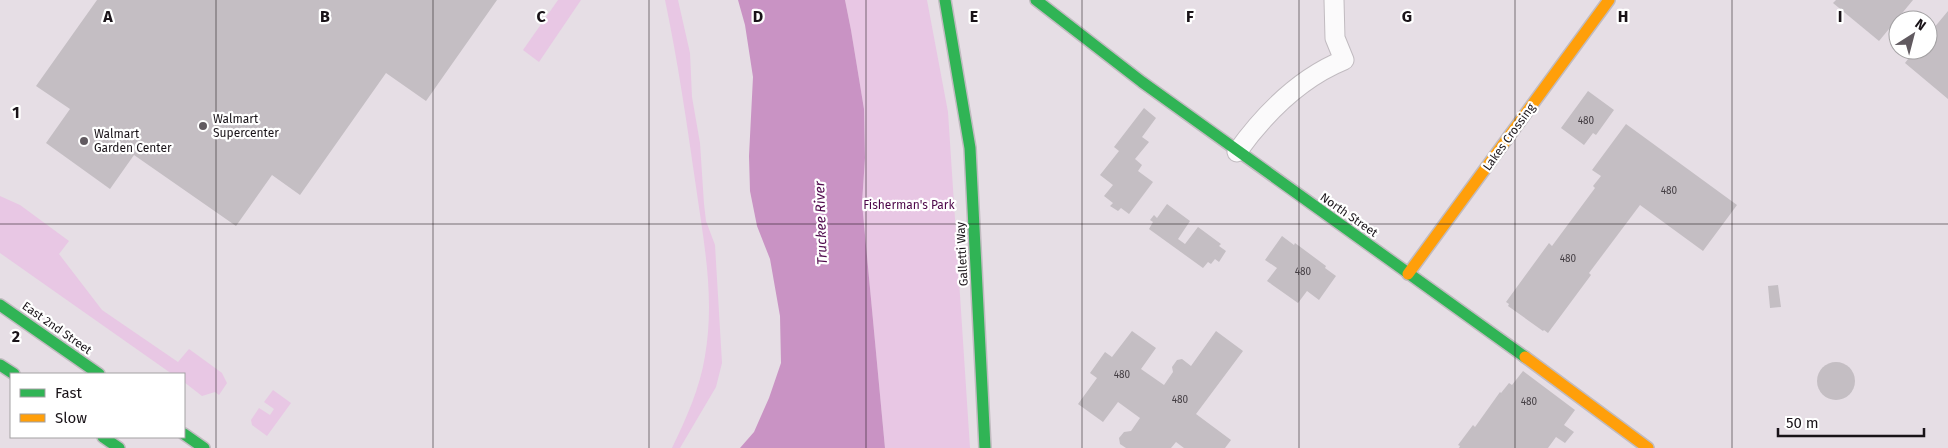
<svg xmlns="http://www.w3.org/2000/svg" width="1948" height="448" font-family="'Fira Sans',sans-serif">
<rect width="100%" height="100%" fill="#e6dee5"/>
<!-- green -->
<g fill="#e8c7e4">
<path d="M 558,0 L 581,0 L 539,62 L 523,50 Z"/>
<path d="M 665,0 L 678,0 L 690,53 L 692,97 L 700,143 L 704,204 L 706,221 L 715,245 L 722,363 L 716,387 L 680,448 L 672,448 C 686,419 700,388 705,356 C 715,298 704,243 696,187 C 687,124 678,62 665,0 Z"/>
<path d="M 845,0 L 927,0 L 948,112 L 970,448 L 885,448 L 862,203 L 865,158 L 864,109 L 851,30 Z"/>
<path d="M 0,196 L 20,205 L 69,241 L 59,254 L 102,310 L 178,362 L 189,349 L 222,373 L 227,383 L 219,395 L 215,392 L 202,396 L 184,382 L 184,374 L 172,374 L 0,253 Z"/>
<path d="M 273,390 L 291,403 L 267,436 L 252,425 L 251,420 L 259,408 L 270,415 L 274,409 L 264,402 Z"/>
</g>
<!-- water -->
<path fill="#c993c4" d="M 738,0 L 845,0 L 851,30 L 864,109 L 865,158 L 862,203 L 885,448 L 740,448 L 754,432 L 769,398 L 781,363 L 780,316 L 770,259 L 757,226 L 750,191 L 749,156 L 753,77 L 745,25 Z"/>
<!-- building -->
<g fill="#c4bec3">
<path d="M 97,0 L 497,0 L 426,101 L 386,73 L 300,195 L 272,175 L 236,226 L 134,155 L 110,189 L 46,143 L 70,109 L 36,86 Z"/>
<path d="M 1836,0 L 1913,0 L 1879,41 L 1833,3 Z"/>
<path d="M 1948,11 L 1948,99 L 1905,63 L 1915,50 L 1928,50 L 1928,35 Z"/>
<path d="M 1588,91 L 1614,110 L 1596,135 L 1593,133 L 1584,145 L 1561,128 Z"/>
<path d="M 1144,108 L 1156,118 L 1142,137 L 1149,142 L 1135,159 L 1142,165 L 1138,171 L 1153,182 L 1129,214 L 1121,208 L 1118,211 L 1110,206 L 1113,203 L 1104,196 L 1113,185 L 1100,175 L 1119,151 L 1114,147 Z"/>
<path d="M 1626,124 L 1737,205 L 1703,251 L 1640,205 L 1589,273 L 1591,275 L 1548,333 L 1544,330 L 1543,331 L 1508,306 L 1509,304 L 1506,302 L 1549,243 L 1552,246 L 1595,188 L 1593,186 L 1601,176 L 1592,170 Z"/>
<path d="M 1167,204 L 1190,221 L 1178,239 L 1185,244 L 1198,227 L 1221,244 L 1219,246 L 1226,251 L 1219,262 L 1215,259 L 1211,264 L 1208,262 L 1203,268 L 1149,229 L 1153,222 L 1150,220 L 1154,215 L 1157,218 Z"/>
<path d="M 1282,236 L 1294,245 L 1295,243 L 1326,266 L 1325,268 L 1336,276 L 1319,300 L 1307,291 L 1298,303 L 1267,281 L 1277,268 L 1265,260 Z"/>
<path d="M 1778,285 L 1781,307 L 1770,308 L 1768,286 Z"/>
<path d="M 1132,331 L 1156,348 L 1141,369 L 1164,385 L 1173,372 L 1172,367 L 1177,360 L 1182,359 L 1191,366 L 1216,331 L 1243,351 L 1196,414 L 1231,440 L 1225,448 L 1184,448 L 1176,442 L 1171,448 L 1126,448 L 1120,444 L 1119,438 L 1124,432 L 1131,431 L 1140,418 L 1118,402 L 1103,422 L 1078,404 L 1097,378 L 1090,373 L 1105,352 L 1112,357 Z"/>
<circle cx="1836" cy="381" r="19"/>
<path d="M 1523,371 L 1575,410 L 1564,425 L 1574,432 L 1565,443 L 1556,437 L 1548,448 L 1459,448 L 1460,446 L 1458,445 L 1473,425 L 1475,427 L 1500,392 L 1501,393 L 1509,383 L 1512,385 Z"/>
</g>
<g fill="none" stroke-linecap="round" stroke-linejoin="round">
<defs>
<path id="street" d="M 1237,152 C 1265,113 1300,78 1344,60 L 1335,38 L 1334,0"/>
<g id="fast">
<path d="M 945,0 L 970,148 L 985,448"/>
<path d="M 1036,0 L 1142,82 L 1525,357"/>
<path d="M 0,305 L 99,374"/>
<path d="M 0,365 L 14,374"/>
<path d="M 184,434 L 204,448"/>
<path d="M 103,437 L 119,448"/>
</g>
<g id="slow">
<path d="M 1408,274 L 1609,0"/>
<path d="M 1525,357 L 1648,448"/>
</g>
</defs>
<!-- street casing -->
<use href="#street" stroke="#c1bbc0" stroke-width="21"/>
<!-- fast casing -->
<use href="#fast" stroke="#c1bbc0" stroke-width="14"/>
<!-- slow casing -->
<use href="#slow" stroke="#c1bbc0" stroke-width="14"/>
<!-- street -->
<use href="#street" stroke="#fbfafb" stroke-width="19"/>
<!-- fast -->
<use href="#fast" stroke="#30b455" stroke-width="11"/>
<!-- slow -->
<use href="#slow" stroke="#ff9f0a" stroke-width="11"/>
</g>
<!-- grid -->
<path fill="none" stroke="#191318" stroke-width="1" stroke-opacity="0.55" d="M 216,0 L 216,448M 433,0 L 433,448M 649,0 L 649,448M 866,0 L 866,448M 1082,0 L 1082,448M 1299,0 L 1299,448M 1515,0 L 1515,448M 1732,0 L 1732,448M 0,224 L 1948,224"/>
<!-- markers -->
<g fill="#615a60" stroke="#fff" stroke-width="2">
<circle cx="203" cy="126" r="5"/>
<circle cx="84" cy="141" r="5"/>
</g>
<g text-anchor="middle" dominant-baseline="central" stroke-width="4.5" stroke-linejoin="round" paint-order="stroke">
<!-- number labels -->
<g font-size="10" fill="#443e43">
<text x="1586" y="121">480</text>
<text x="1669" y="191">480</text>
<text x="1568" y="259">480</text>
<text x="1303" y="272">480</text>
<text x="1122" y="375">480</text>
<text x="1180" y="400">480</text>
<text x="1529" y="402">480</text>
</g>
<!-- poi labels -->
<g font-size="12" fill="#191318" stroke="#fff" text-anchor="start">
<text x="213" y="119">Walmart<tspan x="213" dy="14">Supercenter</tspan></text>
<text x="94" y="134">Walmart<tspan x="94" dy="14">Garden Center</tspan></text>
</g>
<!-- street labels -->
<g font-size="12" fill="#191318" stroke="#fff">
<text transform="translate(1509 137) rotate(-54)">Lakes Crossing</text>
<text transform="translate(1349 215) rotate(35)">North Street</text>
<text transform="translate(962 254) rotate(-93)">Galletti Way</text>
<text transform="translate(57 328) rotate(35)">East 2nd Street</text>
</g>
<!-- park labels -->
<g font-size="12" fill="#4d0649" stroke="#fff">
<text x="909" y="205">Fisherman's Park</text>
</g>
<!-- water labels -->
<g font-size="14" font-style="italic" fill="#500a4d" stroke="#fff">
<text transform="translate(821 223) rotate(-92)">Truckee River</text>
</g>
</g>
<g font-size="16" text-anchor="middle" font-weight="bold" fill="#191318" stroke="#fff" stroke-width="4.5" stroke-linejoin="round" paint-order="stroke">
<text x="108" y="22">A</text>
<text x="325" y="22">B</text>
<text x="541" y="22">C</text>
<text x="758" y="22">D</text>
<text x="974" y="22">E</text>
<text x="1190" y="22">F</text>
<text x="1407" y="22">G</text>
<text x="1623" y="22">H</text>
<text x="1840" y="22">I</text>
<text x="16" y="118">1</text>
<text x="16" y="342">2</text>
</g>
<!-- legend -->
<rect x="10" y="373" width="175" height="65" fill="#ffffff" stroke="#a3a1a3"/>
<rect x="20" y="389" width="25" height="8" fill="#30b455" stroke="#a3a1a3"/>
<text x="55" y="398" font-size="15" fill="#191318">Fast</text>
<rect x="20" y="414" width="25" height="8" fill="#ff9f0a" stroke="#a3a1a3"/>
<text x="55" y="423" font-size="15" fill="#191318">Slow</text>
<!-- north arrow -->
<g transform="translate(1913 35) rotate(36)"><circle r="24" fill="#ffffff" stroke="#a3a1a3"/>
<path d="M0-4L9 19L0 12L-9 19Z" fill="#615a60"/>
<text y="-8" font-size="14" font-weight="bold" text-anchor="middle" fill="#191318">N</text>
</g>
<!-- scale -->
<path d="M1778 428v8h146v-8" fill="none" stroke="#191318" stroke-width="2.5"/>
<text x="1786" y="428" font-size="15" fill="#191318" stroke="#ffffff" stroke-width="4" paint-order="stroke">50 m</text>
</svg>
